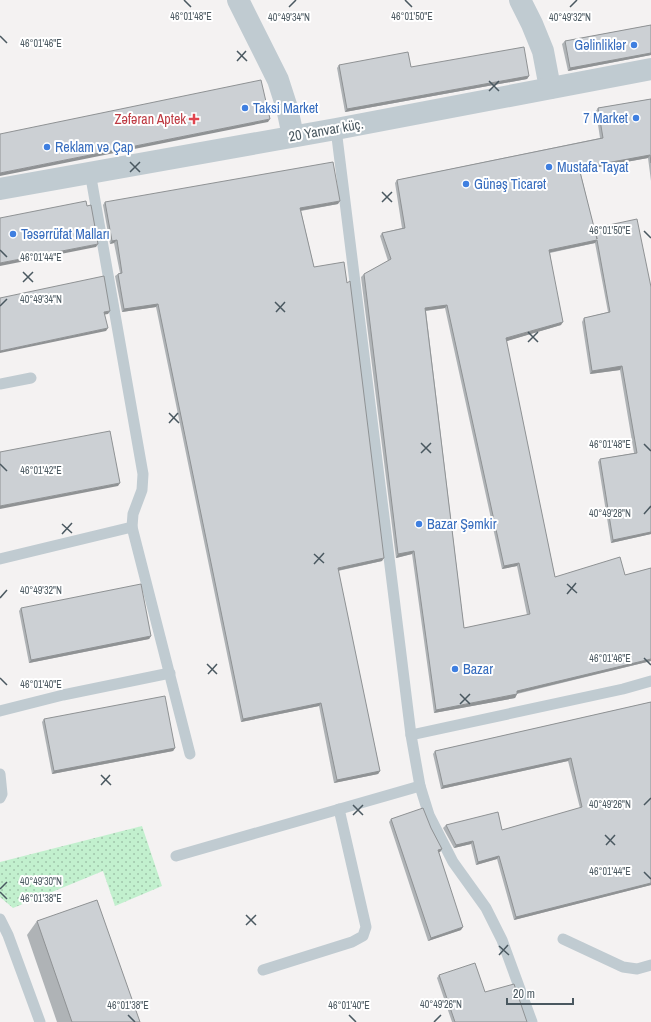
<svg xmlns="http://www.w3.org/2000/svg" width="651" height="1022" font-family="'Archivo Narrow',sans-serif">
<defs>
<pattern id="grass-dots" width="8" height="8" patternUnits="userSpaceOnUse"><rect width="8" height="8" fill="#c2f0ce"/><path d="M2 2h.1M6 6h.1" fill="none" stroke="#a0c5ab" stroke-width="1.8" stroke-linecap="round"/></pattern>
</defs>
<rect width="100%" height="100%" fill="#f4f2f2"/>
<!-- grass -->
<path fill="url(#grass-dots)" d="M 142,826 L 162,886 L 115,906 L 103,871 L 13,908 L 0,897 L 0,862 Z"/>
<g fill="none" stroke-linecap="round" stroke-linejoin="round">
<!-- lane -->
<g stroke="#c0cbd1" stroke-width="11">
<path d="M 336,129 L 411,735 L 623,689 L 651,681"/>
<path d="M 0,384 L 31,378"/>
<path d="M 132,527 L 190,754"/>
<path d="M 0,559 L 132,527 L 133,514 L 142,490 L 143,474 L 90,172"/>
<path d="M 0,711 L 63,695 L 170,673"/>
<path d="M 411,735 L 420,786 L 429,815 L 453,862 L 486,908 L 502,940 L 532,1022"/>
<path d="M 0,774 L 2,794 L 0,798"/>
<path d="M 176,856 L 420,786"/>
<path d="M 0,919 L 8,935 L 40,1022"/>
<path d="M 563,939 L 623,967 L 637,969 L 651,965"/>
<path d="M 263,970 L 352,942 L 363,936 L 366,927 L 339,809"/>
</g>
<!-- street -->
<g stroke="#c0cbd1" stroke-width="22">
<path d="M 238,0 L 278,80 L 287,108 L 293,136"/>
<path d="M 520,0 L 532,24 L 543,51 L 550,88"/>
<path d="M 0,189 L 336,129 L 651,69"/>
</g>
</g>
<!-- wall -->
<g fill="#afb3b6" fill-rule="evenodd">
<path d="M 651,25 L 651,55 L 568,71 L 562,44 L 565,41 Z"/>
<path d="M 339,65 L 411,67 L 529,76 L 527,79 L 345,112 L 337,68 Z"/>
<path d="M 651,99 L 651,181 L 648,158 L 580,170 L 594,229 L 595,228 L 651,287 L 651,534 L 611,543 L 598,462 L 600,459 L 634,453 L 620,370 L 590,374 L 582,322 L 584,318 L 608,312 L 595,243 L 550,253 L 561,325 L 506,341 L 555,577 L 625,575 L 651,568 L 651,661 L 517,694 L 515,698 L 434,713 L 412,554 L 396,558 L 361,277 L 364,274 L 388,261 L 380,236 L 382,233 L 402,228 L 395,183 L 397,180 L 600,138 L 596,111 L 598,108 ZM 445,308 L 502,569 L 517,566 L 527,615 L 464,628 L 426,311 Z"/>
<path d="M 105,202 L 338,204 L 301,211 L 382,561 L 338,571 L 380,771 L 378,774 L 334,783 L 319,706 L 241,722 L 156,307 L 122,312 L 115,276 L 118,274 L 120,273 L 114,243 L 110,244 L 103,205 Z"/>
<path d="M 21,608 L 151,636 L 149,639 L 29,663 L 19,611 Z"/>
<path d="M 651,702 L 651,885 L 514,920 L 497,859 L 476,865 L 471,844 L 454,848 L 443,828 L 446,825 L 502,830 L 580,808 L 568,761 L 441,789 L 433,754 L 435,751 Z"/>
<path d="M 44,719 L 175,748 L 173,751 L 52,774 L 42,722 Z"/>
<path d="M 391,819 L 431,828 L 442,849 L 440,852 L 439,852 L 461,930 L 428,941 L 389,822 Z"/>
<path d="M 37,921 L 140,1022 L 57,1022 L 27,935 Z"/>
<path d="M 439,975 L 485,992 L 527,1022 L 452,1022 L 437,978 Z"/>
</g>
<!-- shaded-wall -->
<g fill="#8f9294">
<path d="M 651,53 L 651,55 L 568,71 L 570,68 Z"/>
<path d="M 529,76 L 527,79 L 345,112 L 347,109 Z"/>
<path d="M 270,119 L 268,122 L 0,176 L 0,173 Z"/>
<path d="M 650,155 L 648,158 L 577,171 L 579,168 Z"/>
<path d="M 340,201 L 338,204 L 298,211 L 300,208 Z"/>
<path d="M 117,240 L 114,243 L 110,244 L 112,241 Z"/>
<path d="M 597,240 L 595,243 L 547,253 L 549,250 Z"/>
<path d="M 98,244 L 96,247 L 0,266 L 0,263 Z"/>
<path d="M 158,304 L 156,307 L 122,312 L 124,309 Z"/>
<path d="M 447,305 L 445,308 L 423,311 L 425,308 Z"/>
<path d="M 110,311 L 108,314 L 102,315 L 104,312 Z"/>
<path d="M 563,322 L 561,325 L 504,342 L 506,338 Z"/>
<path d="M 108,328 L 106,331 L 0,353 L 0,351 Z"/>
<path d="M 622,366 L 620,370 L 590,374 L 592,371 Z"/>
<path d="M 120,483 L 118,486 L 0,509 L 0,506 Z"/>
<path d="M 651,532 L 651,534 L 611,543 L 613,540 Z"/>
<path d="M 414,551 L 412,554 L 396,558 L 398,554 Z"/>
<path d="M 384,558 L 382,561 L 336,571 L 338,568 Z"/>
<path d="M 519,563 L 517,566 L 502,569 L 504,566 Z"/>
<path d="M 151,636 L 149,639 L 29,663 L 31,660 Z"/>
<path d="M 651,659 L 651,661 L 514,694 L 517,691 Z"/>
<path d="M 517,694 L 515,698 L 434,713 L 436,710 Z"/>
<path d="M 321,703 L 319,706 L 241,722 L 243,719 Z"/>
<path d="M 175,748 L 173,751 L 52,774 L 54,771 Z"/>
<path d="M 571,758 L 568,761 L 441,789 L 443,786 Z"/>
<path d="M 380,771 L 378,774 L 334,783 L 337,780 Z"/>
<path d="M 473,841 L 471,844 L 454,848 L 456,845 Z"/>
<path d="M 442,849 L 440,852 L 436,853 L 438,850 Z"/>
<path d="M 499,856 L 497,859 L 476,865 L 478,862 Z"/>
<path d="M 651,883 L 651,885 L 514,920 L 516,917 Z"/>
<path d="M 463,927 L 461,930 L 428,941 L 431,938 Z"/>
</g>
<!-- building -->
<g fill="#ccd0d4" stroke="#8f9294" fill-rule="evenodd">
<path d="M 651,25 L 651,53 L 570,68 L 565,41 Z"/>
<path d="M 524,47 L 529,76 L 347,109 L 339,65 L 408,52 L 411,67 Z"/>
<path d="M 261,80 L 270,119 L 0,173 L 0,134 Z"/>
<path d="M 651,99 L 651,163 L 650,155 L 579,168 L 597,239 L 595,228 L 637,219 L 651,287 L 651,532 L 613,540 L 600,459 L 637,453 L 622,366 L 592,371 L 584,318 L 610,312 L 597,240 L 549,250 L 563,322 L 506,338 L 555,577 L 620,557 L 625,575 L 651,568 L 651,659 L 517,691 L 517,694 L 436,710 L 414,551 L 398,554 L 364,274 L 391,259 L 382,233 L 405,228 L 397,180 L 603,138 L 598,108 ZM 447,305 L 504,566 L 519,563 L 530,614 L 464,628 L 425,308 Z"/>
<path d="M 333,162 L 340,201 L 300,208 L 314,267 L 344,262 L 347,283 L 350,281 L 384,558 L 338,568 L 380,771 L 337,780 L 321,703 L 243,719 L 158,304 L 124,309 L 118,274 L 122,273 L 117,240 L 112,241 L 105,202 Z"/>
<path d="M 86,201 L 87,206 L 91,205 L 98,244 L 0,263 L 0,218 Z"/>
<path d="M 104,276 L 110,311 L 104,312 L 108,328 L 0,351 L 0,298 Z"/>
<path d="M 110,431 L 120,483 L 0,506 L 0,452 Z"/>
<path d="M 141,584 L 151,636 L 31,660 L 21,608 Z"/>
<path d="M 165,696 L 175,748 L 54,771 L 44,719 Z"/>
<path d="M 651,702 L 651,883 L 516,917 L 499,856 L 478,862 L 473,841 L 456,845 L 446,825 L 498,812 L 502,830 L 582,807 L 571,758 L 443,786 L 435,751 Z"/>
<path d="M 423,808 L 431,828 L 442,849 L 438,850 L 463,927 L 431,938 L 391,819 Z"/>
<path d="M 97,900 L 140,1022 L 72,1022 L 37,921 Z"/>
<path d="M 475,963 L 485,992 L 514,984 L 527,1022 L 455,1022 L 439,975 Z"/>
</g>
<!-- ticks -->
<path fill="none" stroke="#4a5860" stroke-width="1.5" d="M 184,0 L 191,7M 405,0 L 412,7M 289,7 L 296,0M 570,7 L 577,0M 0,36 L 7,43M 237,51 L 247,61M 237,61 L 246,51M 489,81 L 499,91M 489,91 L 499,81M 130,162 L 140,172M 130,172 L 140,162M 382,192 L 392,202M 382,202 L 392,192M 644,231 L 651,238M 0,250 L 7,257M 23,272 L 33,282M 23,282 L 33,272M 275,302 L 285,312M 0,306 L 7,299M 276,312 L 285,302M 528,332 L 538,342M 528,342 L 538,332M 169,413 L 179,423M 169,423 L 178,413M 421,443 L 431,453M 644,444 L 651,451M 421,453 L 431,443M 0,464 L 7,471M 644,514 L 651,506M 62,524 L 72,533M 62,534 L 72,523M 314,554 L 324,563M 314,564 L 324,553M 567,584 L 577,593M 567,594 L 576,583M 0,598 L 7,590M 644,658 L 651,665M 207,664 L 217,674M 208,674 L 217,664M 0,678 L 7,685M 460,694 L 470,704M 460,704 L 470,694M 101,775 L 111,785M 101,785 L 110,775M 353,805 L 363,815M 644,805 L 651,798M 353,815 L 363,805M 605,835 L 615,845M 606,845 L 615,835M 644,872 L 651,879M 0,889 L 7,882M 0,892 L 7,899M 246,915 L 256,925M 246,925 L 256,915M 499,946 L 509,955M 499,955 L 508,945M 128,1015 L 135,1022M 349,1015 L 356,1022M 434,1022 L 441,1015"/>
<!-- markers -->
<g fill="#3f7fe0" stroke="#fff" stroke-width="1.5">
<circle cx="634" cy="45" r="4"/>
<circle cx="245" cy="108" r="4"/>
<circle cx="636" cy="118" r="4"/>
<circle cx="47" cy="147" r="4"/>
<circle cx="549" cy="167" r="4"/>
<circle cx="466" cy="184" r="4"/>
<circle cx="13" cy="234" r="4"/>
<circle cx="419" cy="524" r="4"/>
<circle cx="455" cy="669" r="4"/>
</g>
<path fill="#e0444e" stroke="#fff" stroke-width="1.5" d="M192 113h4v4h4v4h-4v4h-4v-4h-4v-4h4z"/>
<g text-anchor="middle" dominant-baseline="central" stroke-width="4" stroke-linejoin="round" paint-order="stroke">
<!-- shop labels -->
<g font-size="14" fill="#366cbe" stroke="#fff" text-anchor="start">
<text x="626" y="45" text-anchor="end">Gəlinliklər</text>
<text x="253" y="108">Taksi Market</text>
<text x="628" y="118" text-anchor="end">7 Market</text>
<text x="55" y="147">Reklam və Çap</text>
<text x="557" y="167">Mustafa Tayat</text>
<text x="474" y="184">Günəş Ticarət</text>
<text x="21" y="234">Təsərrüfat Malları</text>
<text x="427" y="524">Bazar Şəmkir</text>
<text x="463" y="669">Bazar</text>
</g>
<!-- health labels -->
<g font-size="14" fill="#be3a42" stroke="#fff" text-anchor="end">
<text x="186" y="119">Zəfəran Aptek</text>
</g>
<!-- street labels -->
<g font-size="14" fill="#4a5860" stroke="#fff">
<text transform="translate(326 130) rotate(-10)">20 Yanvar küç.</text>
</g>
</g>
<g font-size="10" text-anchor="middle" fill="#4a5860" stroke="#fff" stroke-width="4" stroke-linejoin="round" paint-order="stroke">
<text x="191" y="20">46°01'48"E</text>
<text x="412" y="20">46°01'50"E</text>
<text x="289" y="21">40°49'34"N</text>
<text x="570" y="21">40°49'32"N</text>
<text x="41" y="47">46°01'46"E</text>
<text x="610" y="234">46°01'50"E</text>
<text x="41" y="261">46°01'44"E</text>
<text x="41" y="303">40°49'34"N</text>
<text x="610" y="448">46°01'48"E</text>
<text x="41" y="474">46°01'42"E</text>
<text x="610" y="517">40°49'28"N</text>
<text x="41" y="594">40°49'32"N</text>
<text x="610" y="662">46°01'46"E</text>
<text x="41" y="688">46°01'40"E</text>
<text x="610" y="808">40°49'26"N</text>
<text x="610" y="875">46°01'44"E</text>
<text x="41" y="885">40°49'30"N</text>
<text x="41" y="902">46°01'38"E</text>
<text x="441" y="1008">40°49'26"N</text>
<text x="128" y="1009">46°01'38"E</text>
<text x="349" y="1009">46°01'40"E</text>
</g>
<!-- scale -->
<path d="M507 998v6h66v-6" fill="none" stroke="#4a5860" stroke-width="2"/>
<text x="513" y="998" font-size="12" fill="#4a5860" stroke="#ffffff" stroke-width="3" paint-order="stroke">20 m</text>
</svg>
